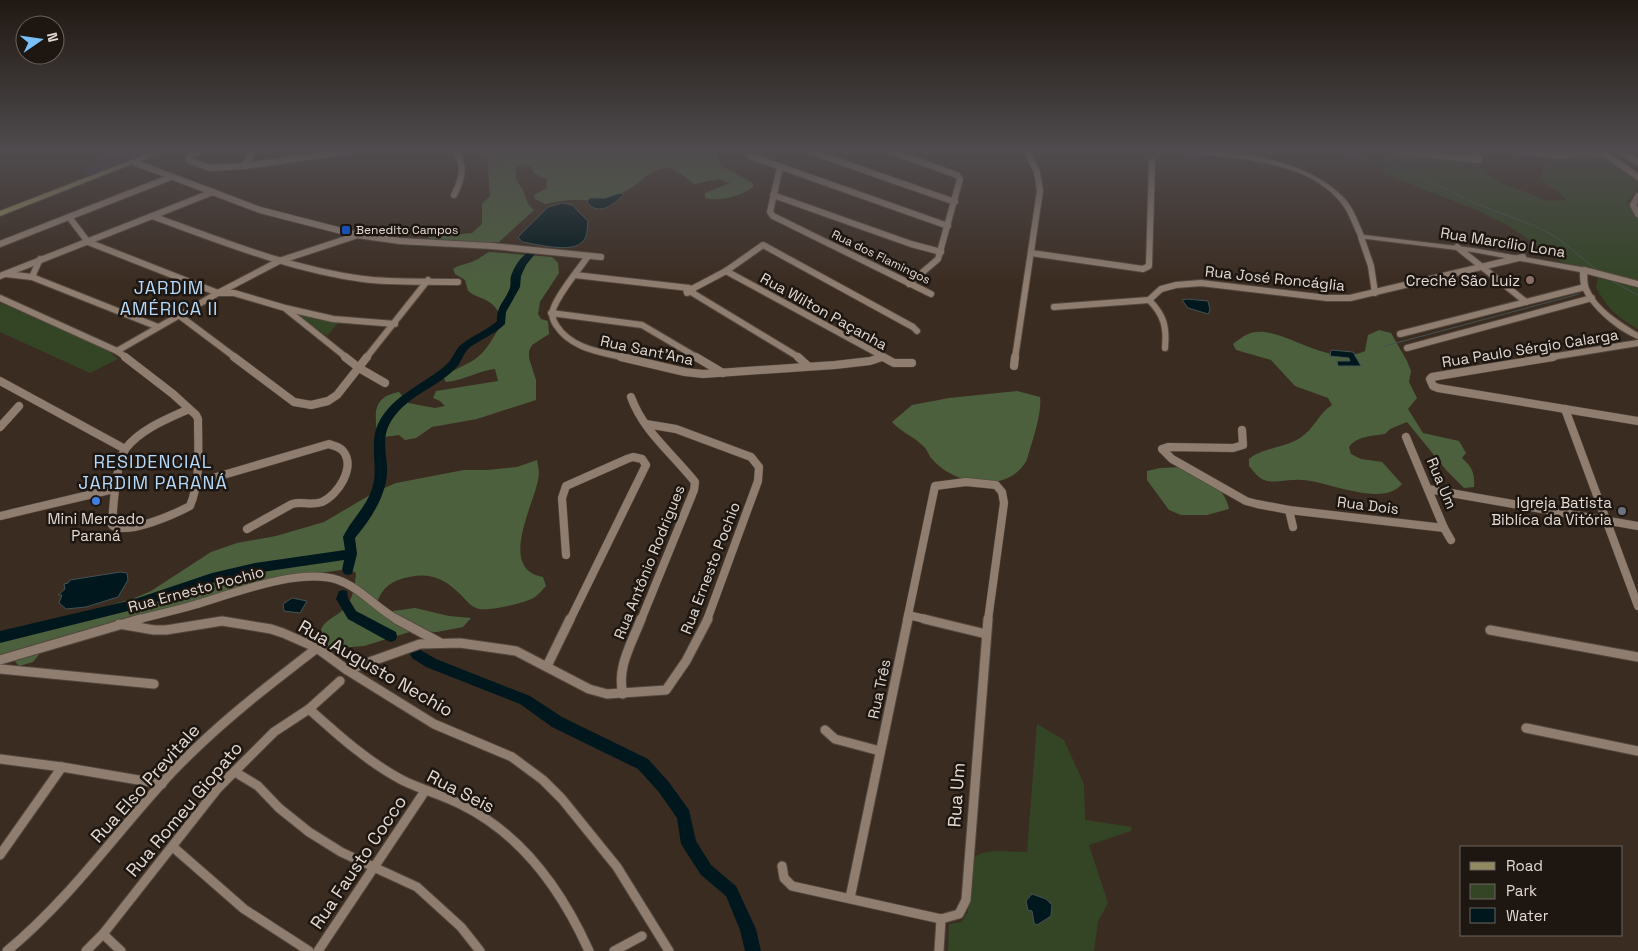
<svg xmlns="http://www.w3.org/2000/svg" width="1638" height="951" font-family="'Space Grotesk',sans-serif">
<rect width="100%" height="100%" fill="#3b2c21"/>
<!-- industrial -->
<path fill="#3a3344" d="M 105,151 L 152,151 L 90,177 L 82,170 L 98,162 L 94,157 Z"/>
<!-- green -->
<g fill="#344526">
<path d="M 1381,152 L 1475,162 L 1498,182 L 1549,201 L 1566,200 L 1559,192 L 1540,180 L 1545,164 L 1550,157 L 1582,155 L 1605,156 L 1638,181 L 1638,188 L 1627,203 L 1638,219 L 1638,281 L 1561,262 L 1509,226 L 1477,210 L 1384,174 Z"/>
<path d="M 1598,278 L 1638,288 L 1638,329 C 1617,317 1607,308 1596,287 Z"/>
<path d="M 0,303 L 106,349 L 118,359 L 90,373 L 0,332 Z"/>
<path d="M 300,314 L 339,322 L 327,336 L 300,317 Z"/>
<path d="M 1037,724 L 1064,740 L 1084,784 L 1085,820 L 1132,827 L 1131,831 L 1089,845 L 1108,903 L 1098,921 L 1094,951 L 948,951 L 949,924 L 961,922 L 968,912 L 971,860 C 983,847 1010,852 1027,852 Z"/>
</g>
<!-- forest -->
<g fill="#4c603d">
<path d="M 483,151 L 736,151 L 728,154 L 717,153 L 719,163 L 723,167 L 753,183 L 753,187 C 741,196 719,202 705,198 L 705,193 L 730,183 L 719,179 L 694,184 C 686,178 675,167 664,168 C 650,170 641,182 631,188 C 624,192 617,196 610,198 C 594,204 589,199 575,200 C 565,200 555,202 545,204 L 535,199 L 534,195 L 547,188 L 547,179 L 535,174 L 530,166 L 523,164 L 516,166 L 516,179 L 523,190 L 528,204 L 534,210 L 499,242 L 425,242 L 429,237 L 472,233 L 482,224 L 482,204 L 490,196 L 487,155 Z"/>
<path d="M 490,252 L 552,257 L 558,263 L 559,273 L 540,302 L 538,314 L 541,319 L 548,321 L 549,334 L 532,345 L 529,351 L 529,358 L 536,380 L 536,400 L 477,419 L 432,427 L 416,438 L 405,440 L 399,435 L 377,438 C 376,414 370,398 399,392 L 408,403 L 435,408 L 445,406 L 440,401 L 433,398 L 436,391 L 498,381 L 495,369 C 478,371 465,380 446,382 L 443,377 C 467,361 477,365 493,338 C 502,324 505,317 492,304 C 485,298 475,297 468,291 L 465,280 L 455,274 L 453,269 C 460,264 469,264 476,260 C 482,257 484,254 490,252 Z"/>
<path d="M 1379,330 L 1391,333 L 1407,361 L 1411,371 L 1409,382 L 1417,398 L 1408,409 L 1423,433 L 1459,441 L 1466,453 L 1462,458 C 1472,467 1475,473 1474,487 L 1464,488 L 1447,471 L 1407,422 L 1390,429 L 1385,434 C 1372,436 1357,436 1349,447 L 1351,454 L 1361,459 L 1382,462 L 1402,484 C 1382,508 1328,481 1302,480 C 1291,479 1277,483 1267,481 C 1259,479 1254,472 1249,466 L 1249,459 C 1261,448 1284,448 1300,438 C 1315,428 1318,414 1332,405 L 1328,398 L 1295,386 L 1271,360 L 1236,350 L 1233,344 C 1237,341 1242,337 1246,335 C 1277,319 1324,370 1365,351 L 1368,335 Z"/>
<path d="M 1017,391 L 1040,397 C 1042,411 1034,436 1030,449 C 1028,456 1027,462 1022,467 C 1001,493 953,483 933,460 C 928,456 928,449 922,445 C 913,436 901,432 892,422 L 912,405 L 949,398 Z"/>
<path d="M 537,460 C 538,466 540,473 538,480 C 533,507 498,569 543,577 L 546,586 C 542,590 539,594 535,597 C 526,603 490,611 479,609 C 471,607 466,600 461,595 C 442,575 424,571 398,580 C 385,585 377,596 376,609 L 386,612 L 415,608 L 449,616 L 471,618 L 463,627 L 437,632 L 413,631 L 364,646 L 326,649 C 309,620 337,621 348,604 C 354,595 355,583 356,573 L 348,569 L 286,578 L 41,652 L 33,662 L 19,666 L 13,659 L 0,657 L 0,640 L 4,641 L 29,627 L 69,618 L 137,597 L 151,591 L 211,552 L 237,543 L 276,536 L 324,522 L 375,492 L 396,483 L 464,470 L 486,470 L 517,467 Z"/>
<path d="M 1182,467 C 1203,475 1224,485 1229,509 L 1207,515 L 1181,515 L 1169,510 L 1147,480 L 1147,471 L 1160,468 Z"/>
</g>
<!-- water -->
<g fill="#00181d" stroke="#445253">
<path d="M 620,193 L 624,194 C 614,205 598,217 587,202 L 589,198 L 605,198 Z"/>
<path d="M 562,203 L 572,205 L 588,221 C 587,229 588,238 581,243 C 570,253 536,244 522,242 L 518,237 L 548,207 Z"/>
<path d="M 1187,299 L 1208,301 L 1210,310 L 1208,314 L 1188,308 L 1182,300 Z"/>
<path d="M 1331,350 L 1353,352 L 1361,366 L 1338,366 L 1337,361 L 1350,361 L 1349,358 L 1330,356 Z"/>
<path d="M 120,572 L 127,573 L 128,580 L 118,597 L 86,607 L 66,609 L 59,603 L 62,595 L 58,595 L 65,589 L 64,584 L 68,583 L 70,580 Z"/>
<path d="M 292,598 L 307,601 L 300,613 L 284,611 L 283,604 Z"/>
<path d="M 1032,894 L 1046,899 L 1052,905 L 1051,916 L 1037,925 L 1034,923 L 1032,911 L 1028,910 L 1026,901 Z"/>
</g>
<g fill="none" stroke-linecap="round" stroke-linejoin="round">
<!-- stream -->
<g stroke="#445253" stroke-width="1">
<path d="M 1331,151 L 1387,164 L 1440,186 L 1474,203 L 1535,226 L 1556,237 L 1597,270"/>
<path d="M 1606,278 L 1638,295"/>
<path d="M 1385,346 L 1579,294"/>
</g>
<!-- river -->
<g fill="#00181d" fill-rule="evenodd">
<path d="M 531,251 L 535,254 L 526,265 L 521,276 L 520,287 L 506,312 L 505,324 C 495,334 482,339 470,347 C 463,353 462,362 455,369 C 435,389 403,397 389,425 C 381,440 388,458 387,474 C 385,498 370,520 355,538 L 357,554 L 352,574 L 348,575 L 344,574 L 342,570 L 344,560 L 255,573 L 212,583 L 132,610 L 0,643 L 0,631 L 132,600 L 212,573 L 255,563 L 345,550 L 343,537 C 352,518 368,506 373,485 C 378,465 369,443 378,424 C 392,395 423,385 446,365 C 453,359 455,349 462,344 C 473,335 486,331 497,321 C 496,307 505,301 510,288 C 511,284 510,280 511,276 C 514,267 522,254 531,251 Z"/>
<path d="M 343,590 L 347,591 L 348,598 L 356,611 L 396,632 L 397,636 L 396,640 L 391,642 L 386,640 L 348,619 L 336,599 L 339,591 Z"/>
<path d="M 417,648 L 436,659 L 530,696 L 562,717 L 648,759 L 668,781 L 689,810 L 696,841 L 711,865 L 736,886 L 756,929 L 761,951 L 745,951 L 740,930 L 726,896 L 701,875 L 681,844 L 677,818 L 658,791 L 638,769 L 552,727 L 520,704 L 426,667 L 412,658 L 410,654 L 412,650 Z"/>
</g>
<defs>
<g id="minor-far2">
<path d="M 198,151 L 191,155 L 189,160 L 210,168 L 244,166"/>
<path d="M 253,151 L 244,166 L 351,151"/>
<path d="M 749,151 L 749,155 L 753,157 L 948,226"/>
<path d="M 809,151 L 955,202"/>
<path d="M 889,151 L 957,175 L 960,179 L 938,259 L 909,284"/>
<path d="M 1395,151 L 1479,160 L 1475,151"/>
<path d="M 1519,151 L 1561,156 L 1576,154 L 1577,151"/>
<path d="M 1581,151 L 1606,155"/>
<path d="M 1601,151 L 1638,177"/>
<path d="M 1620,151 L 1638,162"/>
<path d="M 136,163 L 260,210 L 357,235 L 400,241 L 492,246 L 601,257"/>
<path d="M 780,167 L 770,212 L 773,216 L 931,294"/>
<path d="M 454,195 C 462,179 466,167 455,151"/>
<path d="M 773,195 L 911,244 L 941,252"/>
<path d="M 1638,196 L 1633,205 L 1638,214"/>
<path d="M 152,216 C 221,241 290,269 363,279 C 394,283 426,281 458,282"/>
<path d="M 69,217 L 88,242 L 218,293 L 234,293 L 285,308 L 333,319 L 395,324"/>
<path d="M 1361,237 L 1371,266 L 1375,293"/>
<path d="M 0,244 L 171,177"/>
<path d="M 1457,247 L 1526,302"/>
<path d="M 1031,253 L 1143,269 L 1149,266 L 1152,162"/>
<path d="M 588,256 C 578,271 561,290 554,307 C 551,313 552,319 556,325 C 571,349 601,352 626,358"/>
<path d="M 1584,270 L 1638,284"/>
<path d="M 726,271 L 886,358"/>
<path d="M 6,274 L 32,277 L 40,259"/>
<path d="M 575,275 L 689,288 L 693,291 L 687,293 L 686,289"/>
<path d="M 0,276 L 213,192"/>
<path d="M 32,277 L 158,327"/>
<path d="M 692,289 L 726,271 L 763,245 L 913,327 L 917,331"/>
<path d="M 691,292 L 800,358"/>
<path d="M 0,298 L 117,351 L 127,358"/>
<path d="M 1149,300 C 1164,315 1167,327 1165,348"/>
<path d="M 1054,307 L 1149,300 L 1161,289 L 1176,285 L 1201,283 L 1327,298 L 1350,298 L 1523,257"/>
<path d="M 287,310 L 347,358"/>
<path d="M 551,313 L 642,325 L 698,358"/>
<path d="M 180,316 L 236,358"/>
<path d="M 1400,334 L 1585,287"/>
<path d="M 1407,348 L 1592,298"/>
<path d="M 117,351 L 218,293 L 279,261 L 358,235"/>
<path d="M 366,358 L 428,280"/>
<path d="M 878,358 L 882,357"/>
<path d="M 1015,358 L 1040,191 L 1037,172 L 1028,154"/>
<path d="M 1545,358 L 1638,343"/>
</g>
<g id="minor-far1">
<path d="M 125,357 L 173,394 L 196,415 L 198,419 C 198,447 201,480 190,506 C 175,514 126,536 112,525 C 113,508 116,461 126,448 C 141,429 167,419 189,409"/>
<path d="M 234,357 L 294,402 L 311,405 L 328,401 L 337,395 L 367,357"/>
<path d="M 345,357 L 359,368 L 385,383"/>
<path d="M 621,357 L 685,372 L 703,374 L 835,365 L 870,361 L 882,357"/>
<path d="M 696,357 L 723,373"/>
<path d="M 798,357 L 808,366"/>
<path d="M 883,357 L 894,363 L 912,363"/>
<path d="M 1553,357 L 1432,377 L 1430,379 L 1433,386 L 1438,388 L 1638,421"/>
<path d="M 1014,366 L 1015,357"/>
<path d="M 0,381 L 125,449"/>
<path d="M 631,397 C 643,431 673,454 695,482 L 694,490 L 641,620"/>
<path d="M 1565,409 L 1638,606"/>
<path d="M 646,424 L 676,429 L 751,457 L 759,467 L 758,481 L 707,620"/>
<path d="M 0,427 L 19,406"/>
<path d="M 1242,430 L 1243,445 L 1233,448 L 1168,447 L 1162,449 L 1172,459 L 1246,501 L 1257,504 L 1289,510 L 1444,528"/>
<path d="M 1406,437 L 1444,528 L 1451,540"/>
<path d="M 196,483 L 329,444 C 334,446 340,447 343,451 C 356,467 338,495 322,502 C 311,506 302,501 292,504 L 247,529"/>
<path d="M 1428,489 L 1638,526"/>
<path d="M 1289,510 L 1293,527"/>
<path d="M 0,516 L 114,489"/>
<path d="M 566,555 L 562,498 L 566,486 L 627,459 L 633,457 L 642,459 L 646,465 L 570,620"/>
<path d="M 908,615 L 929,620"/>
<path d="M 135,620 C 154,615 174,611 194,605 C 232,594 299,567 338,580 C 361,588 377,609 398,620"/>
<path d="M 907,620 L 935,486 L 966,482 L 996,485 L 1002,492 L 1004,503 L 988,620"/>
</g>
<g id="minor">
<path d="M 396,619 L 439,642"/>
<path d="M 924,619 L 986,634"/>
<path d="M 119,624 L 154,630 L 166,630 L 222,621 L 271,629 L 283,633 L 317,648 L 347,670 L 434,724 L 512,757 L 543,780 L 562,799 L 617,867 L 669,951"/>
<path d="M 1490,630 L 1638,657"/>
<path d="M 0,660 L 140,619"/>
<path d="M 547,666 L 570,619"/>
<path d="M 0,669 L 154,684"/>
<path d="M 347,670 L 420,644 L 460,643 L 516,651 L 589,689 L 607,694 L 666,690 L 686,661 L 708,619"/>
<path d="M 623,694 C 616,668 632,643 641,619"/>
<path d="M 309,709 C 338,735 368,762 402,780 C 422,790 443,795 462,805 C 523,835 562,891 589,951"/>
<path d="M 1526,728 L 1638,751"/>
<path d="M 825,730 L 835,739 L 880,751"/>
<path d="M 0,759 L 62,767 L 162,784"/>
<path d="M 235,772 L 258,786 L 279,808 L 309,832 L 341,852 L 417,887 L 461,927 L 480,951"/>
<path d="M 173,847 L 244,909 L 309,951"/>
<path d="M 0,855 L 62,767"/>
<path d="M 782,866 L 784,878 L 792,886 L 941,919 L 959,914 L 966,900 L 988,619"/>
<path d="M 850,898 L 908,619"/>
<path d="M 103,934 L 121,951"/>
<path d="M 7,951 C 71,898 117,831 173,771 C 219,723 265,688 317,648"/>
<path d="M 86,951 L 103,934 L 218,788 L 274,732 L 309,709 L 340,681"/>
<path d="M 318,951 L 425,791"/>
<path d="M 614,951 L 642,936"/>
<path d="M 939,951 L 941,919"/>
</g>
<path id="tertiary" d="M 1183,151 C 1236,151 1305,158 1344,198 C 1354,208 1358,223 1364,235 L 1473,248 L 1587,268 C 1588,274 1586,282 1589,288 C 1597,308 1620,322 1638,333 L 1638,339 C 1618,331 1590,308 1582,288 C 1580,283 1580,277 1580,272 L 1473,252 L 1359,238 C 1353,227 1350,214 1342,204 C 1308,159 1236,159 1186,153 Z"/>
<path id="secondary" d="M 155,151 L 165,151 L 0,216 L 0,211 Z"/>
</defs>
<!-- minor-far2 casing -->
<use href="#minor-far2" stroke="#53473e" stroke-width="8"/>
<!-- minor-far1 casing -->
<use href="#minor-far1" stroke="#53473e" stroke-width="9"/>
<!-- minor casing -->
<use href="#minor" stroke="#53473e" stroke-width="11"/>
<!-- tertiary casing -->
<use href="#tertiary" stroke="#53473e" stroke-width="2"/>
<!-- secondary casing -->
<use href="#secondary" stroke="#53473e" stroke-width="2"/>
<!-- minor-far2 -->
<use href="#minor-far2" stroke="#8f7d70" stroke-width="6"/>
<!-- minor-far1 -->
<use href="#minor-far1" stroke="#8f7d70" stroke-width="8"/>
<!-- minor -->
<use href="#minor" stroke="#8f7d70" stroke-width="9"/>
<!-- tertiary -->
<use href="#tertiary" fill="#8f7d70" fill-rule="evenodd"/>
<!-- secondary -->
<use href="#secondary" fill="#918960" fill-rule="evenodd"/>
</g>
<!-- sky -->
<linearGradient id="sky" x2="0" y2="1"><stop stop-color="#201812"/><stop offset="0.53" stop-color="#4f4b4e"/><stop offset="1" stop-color="#4f4b4e" stop-opacity="0"/></linearGradient>
<rect width="1638" height="284" fill="url(#sky)"/>
<!-- markers -->
<rect fill="#1a4fb4" stroke="#1d1611" stroke-width="2" x="341" y="225" width="10" height="10" rx="2.5"/>
<circle fill="#8d6e63" stroke="#1d1611" stroke-width="2" cx="1530" cy="280" r="5"/>
<circle fill="#3f7fe0" stroke="#1d1611" stroke-width="2" cx="96" cy="501" r="5"/>
<circle fill="#6b7280" stroke="#1d1611" stroke-width="2" cx="1622" cy="511" r="5"/>
<g text-anchor="middle" dominant-baseline="central" stroke-width="5" stroke-linejoin="round" paint-order="stroke">
<!-- far-poi labels -->
<g font-size="12" fill="#e3d9d2" stroke="#1d1611" text-anchor="start">
<text x="356" y="230">Benedito Campos</text>
</g>
<!-- far-street labels -->
<g font-size="12" fill="#e3d9d2" stroke="#1d1611">
<text transform="translate(881 257) rotate(26)">Rua dos Flamingos</text>
</g>
<!-- street labels -->
<g font-size="15" fill="#e3d9d2" stroke="#1d1611">
<text transform="translate(1503 242) rotate(9)">Rua Marcílio Lona</text>
<text transform="translate(1275 278) rotate(6)">Rua José Roncáglia</text>
<text transform="translate(824 311) rotate(29)">Rua Wilton Paçanha</text>
<text transform="translate(1530 348) rotate(-9)">Rua Paulo Sérgio Calarga</text>
<text transform="translate(647 350) rotate(12)">Rua Sant’Ana</text>
<text transform="translate(1442 483) rotate(67)">Rua Um</text>
<text transform="translate(1368 505) rotate(7)">Rua Dois</text>
<text transform="translate(649 562) rotate(-68)">Rua Antônio Rodrigues</text>
<text transform="translate(710 568) rotate(-69)">Rua Ernesto Pochio</text>
<text transform="translate(196 589) rotate(-15)">Rua Ernesto Pochio</text>
<text transform="translate(879 689) rotate(-78)">Rua Três</text>
</g>
<!-- poi labels -->
<g font-size="15" fill="#e3d9d2" stroke="#1d1611" text-anchor="end">
<text x="1520" y="280">Creché São Luiz</text>
<text x="1612" y="502">Igreja Batista<tspan x="1612" dy="17">Biblíca da Vitória</tspan></text>
<text x="96" y="518" text-anchor="middle">Mini Mercado<tspan x="96" dy="17">Paraná</tspan></text>
</g>
<!-- quarter labels -->
<g font-size="18" letter-spacing="1" fill="#b4d9fa" stroke="#1d1611">
<text x="169" y="287">JARDIM<tspan x="169" dy="21">AMÉRICA II</tspan></text>
<text x="153" y="461">RESIDENCIAL<tspan x="153" dy="21">JARDIM PARANÁ</tspan></text>
</g>
<!-- near-street labels -->
<g font-size="18" fill="#e3d9d2" stroke="#1d1611">
<text transform="translate(376 668) rotate(30)">Rua Augusto Nechio</text>
<text transform="translate(145 783) rotate(-48)">Rua Elso Previtale</text>
<text transform="translate(461 791) rotate(27)">Rua Seis</text>
<text transform="translate(956 795) rotate(-86)">Rua Um</text>
<text transform="translate(184 809) rotate(-50)">Rua Romeu Giopato</text>
<text transform="translate(358 862) rotate(-56)">Rua Fausto Cocco</text>
</g>
</g>
<!-- legend -->
<rect x="1460" y="846" width="162" height="90" fill="#1d1611" stroke="#6c645e"/>
<rect x="1470" y="862" width="25" height="8" fill="#918960" stroke="#6c645e"/>
<text x="1506" y="871" font-size="15" fill="#e3d9d2">Road</text>
<rect x="1470" y="884" width="25" height="15" fill="#344526" stroke="#6c645e"/>
<text x="1506" y="896" font-size="15" fill="#e3d9d2">Park</text>
<rect x="1470" y="908" width="25" height="15" fill="#00181d" stroke="#6c645e"/>
<text x="1506" y="921" font-size="15" fill="#e3d9d2">Water</text>
<!-- north arrow -->
<g transform="translate(40 40) rotate(77)"><circle r="24" fill="#1d1611" stroke="#6c645e"/>
<path d="M0-4L9 19L0 12L-9 19Z" fill="#79bff8"/>
<text y="-8" font-size="14" font-weight="bold" text-anchor="middle" fill="#e3d9d2">N</text>
</g>
</svg>
